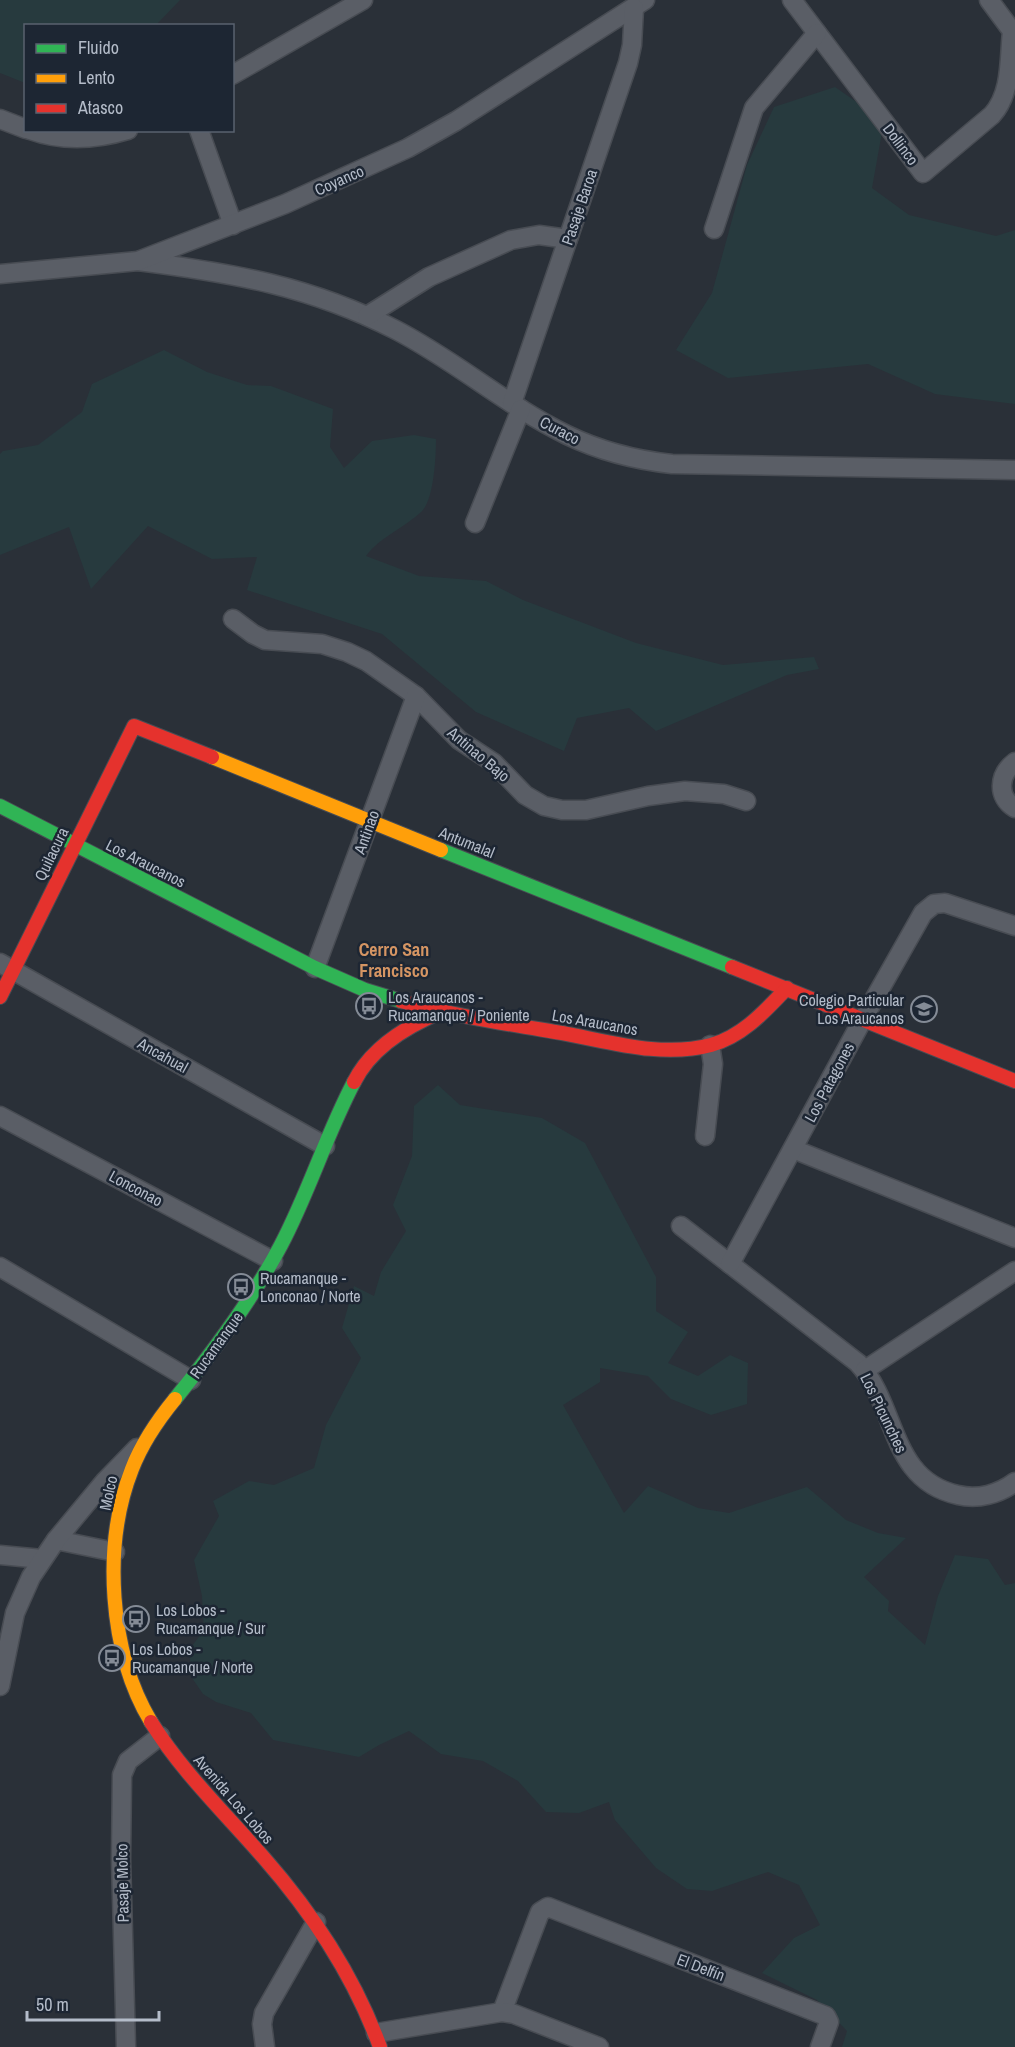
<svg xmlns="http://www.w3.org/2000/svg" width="1015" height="2047" font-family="'Archivo Narrow',sans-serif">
<rect width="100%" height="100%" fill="#2a3038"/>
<!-- green -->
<g fill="#273a3e">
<path d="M 0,0 L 180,0 L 156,25 L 26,26 L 25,83 L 0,73 Z"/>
<path d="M 835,87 L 884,121 L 872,188 L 909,215 L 996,236 L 1015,230 L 1015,404 L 935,394 L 868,364 L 728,378 L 676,350 L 712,293 L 747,165 L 774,107 Z"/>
<path d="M 164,350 L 207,372 L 247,385 L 271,386 L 333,409 L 330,447 L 344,468 L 372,441 L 414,435 L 436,439 C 436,456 434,501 421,512 C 404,528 380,537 366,556 L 419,576 L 486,581 L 523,600 L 636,643 L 723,665 L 814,657 L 819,669 L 787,675 L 656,731 L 629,708 L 577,718 L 564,751 L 476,712 L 382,634 L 247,590 L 257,557 L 212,559 L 148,526 L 91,589 L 69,527 L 0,555 L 0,454 L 3,451 L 38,445 L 82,412 L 92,384 Z"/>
<path d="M 438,1085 L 460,1105 L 542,1118 L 585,1143 L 656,1277 L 656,1311 L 688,1332 L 668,1363 L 698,1376 L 730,1355 L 748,1363 L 747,1404 L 711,1415 L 671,1399 L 648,1376 L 600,1368 L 600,1382 L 563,1405 L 624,1513 L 648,1486 L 698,1508 L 729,1513 L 807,1487 L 846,1520 L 878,1533 L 906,1538 L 864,1577 L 889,1601 L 888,1611 L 925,1645 L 938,1596 L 955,1555 L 988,1559 L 1005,1585 L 1015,1583 L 1015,2047 L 842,2047 L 847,2031 L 817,2000 L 762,1973 L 794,1938 L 820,1925 L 799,1885 L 768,1872 L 712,1891 L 687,1889 L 656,1868 L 615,1820 L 609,1802 L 579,1813 L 546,1812 L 518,1781 L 483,1761 L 441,1754 L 409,1731 L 379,1745 L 359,1757 L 273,1740 L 251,1713 L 216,1702 L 203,1694 L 192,1678 L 189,1650 L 204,1630 L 202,1596 L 194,1560 L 219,1516 L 213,1501 L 249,1481 L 274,1485 L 314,1468 L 326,1425 L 361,1358 L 342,1328 L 354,1286 L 374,1296 L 381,1272 L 406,1231 L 393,1205 L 412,1156 L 414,1106 Z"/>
</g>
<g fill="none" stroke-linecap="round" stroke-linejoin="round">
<defs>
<g id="street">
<path d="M 792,0 L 923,173 L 992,115 C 1012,93 1009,59 1012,31 L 989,0"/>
<path d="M 232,75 L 363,0"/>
<path d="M 0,119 L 26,129"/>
<path d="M 30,130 C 63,142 95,140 128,130"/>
<path d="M 199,130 L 233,225"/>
<path d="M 714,229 L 754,108 L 817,33"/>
<path d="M 138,261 C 233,273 310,286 396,330 C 456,361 507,406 567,435 C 600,451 635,460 672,464 L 1015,470"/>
<path d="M 0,274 L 138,261 L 285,204 L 408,148 L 456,121 L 645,0"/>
<path d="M 367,316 L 429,277 L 511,240 L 539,235 L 568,239"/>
<path d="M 512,403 L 628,63 L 632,45 L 634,8"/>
<path d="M 475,523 L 521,409"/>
<path d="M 233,619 L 253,634 L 265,640 L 322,644 L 347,652 L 366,661 L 416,696 L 459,740 L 494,763 L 525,795 L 544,806 L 562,810 L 586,810 L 648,796 L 685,791 L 724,794 L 746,801"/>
<path d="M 1015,762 C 998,775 997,797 1015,808"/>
<path d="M 0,963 L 325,1146"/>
<path d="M 315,968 L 416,696"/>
<path d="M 0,1116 L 273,1261"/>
<path d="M 705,1136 L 713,1064 L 710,1045"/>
<path d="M 793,1149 L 1015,1238"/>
<path d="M 681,1226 L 858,1363 C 898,1406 889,1480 958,1495 C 978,1500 999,1494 1015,1482"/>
<path d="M 730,1264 L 863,1019 L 923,913 L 934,904 L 945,903 L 1015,926"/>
<path d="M 0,1267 L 191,1380"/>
<path d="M 865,1370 L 1015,1271"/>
<path d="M 56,1540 L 115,1552"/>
<path d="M 0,1555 L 42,1559"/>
<path d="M 0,1686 L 15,1613 L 31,1577 L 56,1540 L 105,1481 L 137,1448"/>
<path d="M 502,2012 L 540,1912 L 548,1907 L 826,2016 L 829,2022 L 820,2047"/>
<path d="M 376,2033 L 502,2012 L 514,2014 L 599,2047"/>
<path d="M 126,2047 L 121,1859 L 122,1775 L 128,1761 L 160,1736"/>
<path d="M 265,2047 L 262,2024 L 264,2013 L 316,1922"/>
</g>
<g id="fast">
<path d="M 0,806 L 315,968 L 365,990 L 401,1001"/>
<path d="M 441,850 L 732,967"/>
<path d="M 175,1399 C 214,1351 252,1300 281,1245 C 309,1192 326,1135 354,1082"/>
</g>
<g id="slow">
<path d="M 212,757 L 441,850"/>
<path d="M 151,1722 C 109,1652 102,1545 132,1469 C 142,1443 157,1421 175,1399"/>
</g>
<g id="jam">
<path d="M 732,967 L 1015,1081"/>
<path d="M 0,997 L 134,726 L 212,757"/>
<path d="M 401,1001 C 454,1016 508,1024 562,1033 C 611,1042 662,1058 711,1045 C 743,1036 765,1011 787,988"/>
<path d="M 354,1082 C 371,1048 407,1026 441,1012"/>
<path d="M 151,1722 C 182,1772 225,1813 264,1858 C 314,1915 354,1976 380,2047"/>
</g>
</defs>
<!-- street casing -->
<use href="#street" stroke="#484c53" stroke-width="21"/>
<!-- fast casing -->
<use href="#fast" stroke="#484c53" stroke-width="16"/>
<!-- slow casing -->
<use href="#slow" stroke="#484c53" stroke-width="16"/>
<!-- jam casing -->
<use href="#jam" stroke="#484c53" stroke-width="16"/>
<!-- street -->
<use href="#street" stroke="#5a5e66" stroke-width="18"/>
<!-- fast -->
<use href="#fast" stroke="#30b455" stroke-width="14"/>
<!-- slow -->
<use href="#slow" stroke="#ff9f0a" stroke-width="14"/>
<!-- jam -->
<use href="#jam" stroke="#e5322d" stroke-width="14"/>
</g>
<!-- icons -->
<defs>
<symbol id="bus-ring" viewBox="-11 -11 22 22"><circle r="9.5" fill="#1d2633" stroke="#848b96" stroke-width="1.5"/><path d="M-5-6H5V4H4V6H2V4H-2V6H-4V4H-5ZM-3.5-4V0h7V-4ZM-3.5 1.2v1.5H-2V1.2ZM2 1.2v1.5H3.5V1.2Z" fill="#848b96"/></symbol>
<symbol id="school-ring" viewBox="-11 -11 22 22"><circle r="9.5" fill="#1d2633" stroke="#848b96" stroke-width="1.5"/><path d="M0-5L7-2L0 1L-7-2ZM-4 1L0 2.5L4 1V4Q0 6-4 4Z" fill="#848b96"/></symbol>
</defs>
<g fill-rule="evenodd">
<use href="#bus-ring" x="354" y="991" width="30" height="30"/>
<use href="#school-ring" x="909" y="994" width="30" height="30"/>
<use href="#bus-ring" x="226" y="1272" width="30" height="30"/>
<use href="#bus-ring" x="121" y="1604" width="30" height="30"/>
<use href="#bus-ring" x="97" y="1643" width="30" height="30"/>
</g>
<g text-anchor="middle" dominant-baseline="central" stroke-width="5" stroke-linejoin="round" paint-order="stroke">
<!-- street labels -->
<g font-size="16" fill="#b4bcc9" stroke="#1d2633">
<text transform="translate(901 144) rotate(53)">Dollinco</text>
<text transform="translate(339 180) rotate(-24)">Coyanco</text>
<text transform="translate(579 207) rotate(-71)">Pasaje Baroa</text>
<text transform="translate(560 430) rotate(27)">Curaco</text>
<text transform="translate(479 754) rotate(40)">Antinao Bajo</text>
<text transform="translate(366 832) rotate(-70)">Antinao</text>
<text transform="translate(467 842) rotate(22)">Antumalal</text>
<text transform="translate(51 854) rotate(-64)">Quilacura</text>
<text transform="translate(146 863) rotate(27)">Los Araucanos</text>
<text transform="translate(595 1022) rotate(10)">Los Araucanos</text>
<text transform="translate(163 1055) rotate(29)">Ancahual</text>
<text transform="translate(829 1082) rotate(-62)">Los Patagones</text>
<text transform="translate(136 1188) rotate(28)">Lonconao</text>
<text transform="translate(216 1345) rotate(-54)">Rucamanque</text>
<text transform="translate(884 1413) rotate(64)">Los Picunches</text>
<text transform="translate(108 1493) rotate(-78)">Molco</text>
<text transform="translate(234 1799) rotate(49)">Avenida Los Lobos</text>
<text transform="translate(122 1883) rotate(-91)">Pasaje Molco</text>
<text transform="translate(701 1967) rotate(21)">El Delfín</text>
</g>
<!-- poi labels -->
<g font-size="16" fill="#b4bcc9" stroke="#1d2633" text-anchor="start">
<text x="388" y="997">Los Araucanos -<tspan x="388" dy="18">Rucamanque / Poniente</tspan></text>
<text x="904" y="1000" text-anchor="end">Colegio Particular<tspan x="904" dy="18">Los Araucanos</tspan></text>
<text x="260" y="1278">Rucamanque -<tspan x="260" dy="18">Lonconao / Norte</tspan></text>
<text x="156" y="1610">Los Lobos -<tspan x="156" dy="18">Rucamanque / Sur</tspan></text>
<text x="132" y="1649">Los Lobos -<tspan x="132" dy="18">Rucamanque / Norte</tspan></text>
</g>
<!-- neighbourhood labels -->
<g font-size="18" font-weight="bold" fill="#d59563" stroke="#1d2633">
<text x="394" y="949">Cerro San<tspan x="394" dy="21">Francisco</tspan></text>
</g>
</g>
<!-- legend -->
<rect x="24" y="24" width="210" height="108" fill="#1d2633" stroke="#59626f" stroke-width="1.5"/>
<rect x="36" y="44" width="30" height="9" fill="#30b455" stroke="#59626f" stroke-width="1.5"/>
<text x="78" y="54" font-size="18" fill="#b4bcc9">Fluido</text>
<rect x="36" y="74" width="30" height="9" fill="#ff9f0a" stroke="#59626f" stroke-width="1.5"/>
<text x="78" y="84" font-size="18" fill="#b4bcc9">Lento</text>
<rect x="36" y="104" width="30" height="9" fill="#e5322d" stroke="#59626f" stroke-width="1.5"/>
<text x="78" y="114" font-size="18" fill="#b4bcc9">Atasco</text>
<!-- scale -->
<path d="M27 2011v9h132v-9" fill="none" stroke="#b4bcc9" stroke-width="3"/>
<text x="36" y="2011" font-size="18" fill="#b4bcc9" stroke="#1d2633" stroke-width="4.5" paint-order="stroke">50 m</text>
</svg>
